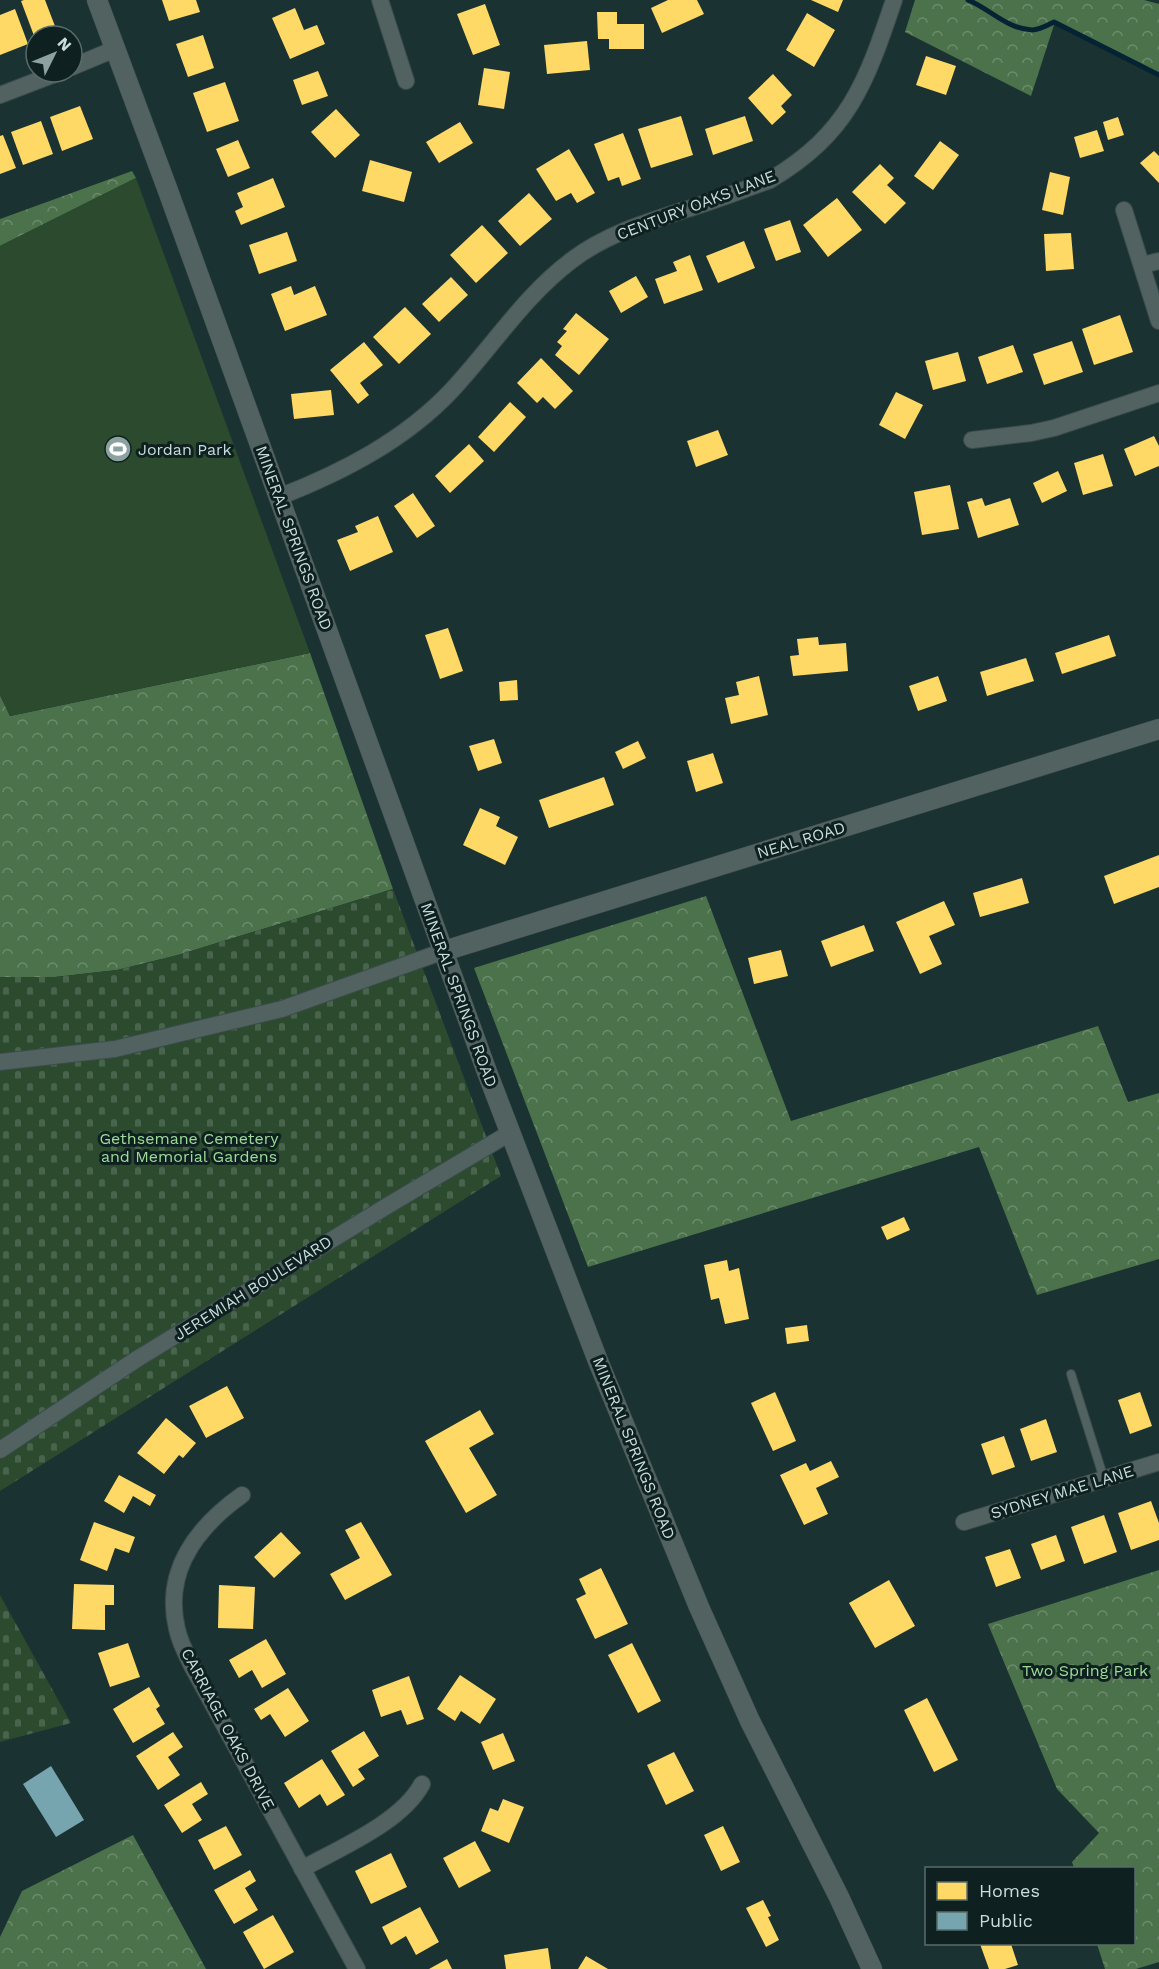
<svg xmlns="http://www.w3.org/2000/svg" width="1159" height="1969" font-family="'Work Sans',sans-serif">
<defs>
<pattern id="forest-crowns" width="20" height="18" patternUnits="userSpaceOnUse" patternTransform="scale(1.5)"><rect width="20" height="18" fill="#4b724b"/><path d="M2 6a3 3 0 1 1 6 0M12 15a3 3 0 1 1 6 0" fill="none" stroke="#6c8c6d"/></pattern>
<pattern id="cemetery-stones" width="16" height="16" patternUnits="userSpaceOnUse" patternTransform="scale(1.5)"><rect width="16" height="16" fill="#2c4a2e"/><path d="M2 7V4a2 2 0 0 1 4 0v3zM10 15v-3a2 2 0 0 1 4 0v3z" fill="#49644c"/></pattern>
</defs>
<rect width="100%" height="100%" fill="#1a3231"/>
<!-- forest -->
<g fill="url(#forest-crowns)">
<path d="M 915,0 L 1144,0 L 1159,4 L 1159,75 L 1055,22 L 1031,96 L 905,32 Z"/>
<path d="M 132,171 L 136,178 L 0,246 L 0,219 Z"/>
<path d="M 310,653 L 393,889 L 178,955 L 117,970 L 55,977 L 0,977 L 0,695 L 10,716 Z"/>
<path d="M 706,896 L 791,1121 L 1098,1026 L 1128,1102 L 1159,1093 L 1159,1259 L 1037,1295 L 979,1147 L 588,1267 L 474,968 Z"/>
<path d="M 1159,1570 L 1159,1962 L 1136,1969 L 1105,1969 L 1097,1944 L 1134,1944 L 1134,1868 L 1074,1868 L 1072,1862 L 1099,1833 L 1057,1789 L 988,1624 Z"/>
<path d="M 133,1835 L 206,1969 L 0,1969 L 0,1937 L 22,1891 Z"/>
</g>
<!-- cemetery -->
<g fill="url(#cemetery-stones)">
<path d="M 393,889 L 501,1176 L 0,1491 L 0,977 L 55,977 L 117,970 L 178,955 Z"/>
<path d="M 0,1595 L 71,1723 L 0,1742 Z"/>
</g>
<!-- garden -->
<path fill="#2c4a2e" d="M 136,178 L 310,653 L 10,716 L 0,695 L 0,246 Z"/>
<!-- homes -->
<g fill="#ffd966">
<path d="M 24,0 L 45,0 L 58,34 L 52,36 L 36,36 L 36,41 L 21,1 Z"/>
<path d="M 162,0 L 196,0 L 200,12 L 169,21 Z"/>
<path d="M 668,0 L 697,0 L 704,14 L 662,33 L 651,8 Z"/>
<path d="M 811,0 L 843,0 L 838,12 Z"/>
<path d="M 485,4 L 500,45 L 473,55 L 457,14 Z"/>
<path d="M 295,8 L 304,30 L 317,25 L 325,44 L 290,59 L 272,18 Z"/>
<path d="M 15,9 L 28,44 L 0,55 L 0,15 Z"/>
<path d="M 597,12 L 617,12 L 617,24 L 644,24 L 644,49 L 609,49 L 609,39 L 598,39 Z"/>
<path d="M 807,13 L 835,30 L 814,67 L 786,50 Z"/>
<path d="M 203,35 L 214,68 L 188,77 L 176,44 Z"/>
<path d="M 587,41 L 590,70 L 547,74 L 544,45 Z"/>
<path d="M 926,56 L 956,66 L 946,95 L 916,85 Z"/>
<path d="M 484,68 L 510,72 L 504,109 L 478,105 Z"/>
<path d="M 318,71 L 328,96 L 302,105 L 293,80 Z"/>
<path d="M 773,74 L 792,95 L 781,106 L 786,112 L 772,125 L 748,98 Z"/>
<path d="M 225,82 L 239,121 L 207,132 L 193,93 Z"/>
<path d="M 80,106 L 93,139 L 62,151 L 50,117 Z"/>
<path d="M 336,109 L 360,135 L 335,158 L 311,132 Z"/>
<path d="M 681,116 L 693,155 L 651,168 L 638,129 Z"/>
<path d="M 745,116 L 753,141 L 713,155 L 705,129 Z"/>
<path d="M 1118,117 L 1124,135 L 1108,140 L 1103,122 Z"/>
<path d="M 41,121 L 53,154 L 23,165 L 11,132 Z"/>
<path d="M 460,122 L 473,143 L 439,163 L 426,142 Z"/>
<path d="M 1097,130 L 1104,151 L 1080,158 L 1074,137 Z"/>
<path d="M 623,133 L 641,179 L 622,186 L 619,177 L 608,181 L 594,144 Z"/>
<path d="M 3,135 L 16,168 L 0,174 L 0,136 Z"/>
<path d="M 238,140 L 250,168 L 228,177 L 216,149 Z"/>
<path d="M 940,141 L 959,155 L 933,190 L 914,176 Z"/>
<path d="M 569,149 L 595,193 L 577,203 L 571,193 L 556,201 L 536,169 Z"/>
<path d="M 1154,151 L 1159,156 L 1159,183 L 1140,163 Z"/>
<path d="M 370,160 L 412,172 L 404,202 L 362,191 Z"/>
<path d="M 880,164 L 894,178 L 887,185 L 906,203 L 885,224 L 852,192 Z"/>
<path d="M 1050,172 L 1070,177 L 1063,215 L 1042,210 Z"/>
<path d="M 273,178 L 285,207 L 241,225 L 235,211 L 243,207 L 237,193 Z"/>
<path d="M 529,193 L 552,219 L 520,246 L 498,221 Z"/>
<path d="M 837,198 L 862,230 L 828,257 L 803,225 Z"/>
<path d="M 790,220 L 801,252 L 776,261 L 764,229 Z"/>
<path d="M 482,225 L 508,253 L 476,283 L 450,255 Z"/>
<path d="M 287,232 L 297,261 L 259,274 L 249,245 Z"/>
<path d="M 1071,233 L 1074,269 L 1046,271 L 1044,234 Z"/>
<path d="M 744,241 L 755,268 L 718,283 L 706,256 Z"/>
<path d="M 690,255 L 703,290 L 664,304 L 655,279 L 677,271 L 673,262 Z"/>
<path d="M 636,276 L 648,297 L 621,313 L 609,291 Z"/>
<path d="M 451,277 L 468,295 L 439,322 L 422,304 Z"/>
<path d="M 291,286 L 294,295 L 315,286 L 327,315 L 285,331 L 271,294 Z"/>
<path d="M 405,307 L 431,334 L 399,364 L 373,337 Z"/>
<path d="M 576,313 L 609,339 L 579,375 L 555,355 L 562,346 L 557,342 L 567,331 L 563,329 Z"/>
<path d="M 1120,315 L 1133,352 L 1094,365 L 1082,329 Z"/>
<path d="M 1072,341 L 1083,372 L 1044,385 L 1033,354 Z"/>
<path d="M 364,342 L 383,365 L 360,383 L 369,395 L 358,404 L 330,370 Z"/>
<path d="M 1013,345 L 1023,372 L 987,384 L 978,357 Z"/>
<path d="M 958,352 L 966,381 L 933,390 L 925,361 Z"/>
<path d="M 541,358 L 573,391 L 555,409 L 543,397 L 537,403 L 517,383 Z"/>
<path d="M 331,390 L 334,415 L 294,419 L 291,394 Z"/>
<path d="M 896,392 L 923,405 L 905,439 L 879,425 Z"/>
<path d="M 510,402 L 526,417 L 494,452 L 478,437 Z"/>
<path d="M 718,430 L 728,455 L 696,467 L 687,441 Z"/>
<path d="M 1154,436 L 1159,446 L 1159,466 L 1135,476 L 1124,449 Z"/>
<path d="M 469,444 L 484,461 L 450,493 L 435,476 Z"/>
<path d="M 1103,454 L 1113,486 L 1083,495 L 1074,463 Z"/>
<path d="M 1058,471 L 1067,491 L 1042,503 L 1033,483 Z"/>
<path d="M 950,485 L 959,529 L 922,535 L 914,492 Z"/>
<path d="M 413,493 L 435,526 L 417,538 L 394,506 Z"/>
<path d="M 982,498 L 985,506 L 1010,498 L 1019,525 L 978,538 L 967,502 Z"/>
<path d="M 378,516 L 393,552 L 350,571 L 337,540 L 358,532 L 355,526 Z"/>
<path d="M 448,628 L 463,671 L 440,679 L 425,635 Z"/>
<path d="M 1109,635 L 1116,656 L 1062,674 L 1055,653 Z"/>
<path d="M 818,637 L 819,645 L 846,643 L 848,671 L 793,676 L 790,656 L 799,655 L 797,639 Z"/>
<path d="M 1026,658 L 1034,681 L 987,696 L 980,672 Z"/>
<path d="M 759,676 L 768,715 L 731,724 L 725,698 L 739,695 L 736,682 Z"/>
<path d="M 938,676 L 947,701 L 918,711 L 909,686 Z"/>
<path d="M 517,680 L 518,700 L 500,701 L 499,682 Z"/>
<path d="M 494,739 L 502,763 L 478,771 L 469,746 Z"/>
<path d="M 638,741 L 646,758 L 623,769 L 615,752 Z"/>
<path d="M 713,753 L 723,783 L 696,792 L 687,761 Z"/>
<path d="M 604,777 L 614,805 L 549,828 L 539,800 Z"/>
<path d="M 480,808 L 500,817 L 496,826 L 518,837 L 505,865 L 463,845 Z"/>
<path d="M 1159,855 L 1159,887 L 1114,904 L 1104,876 Z"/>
<path d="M 1022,878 L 1029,903 L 980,917 L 973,893 Z"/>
<path d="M 944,901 L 955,925 L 929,936 L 942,964 L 920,974 L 896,922 Z"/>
<path d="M 864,925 L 874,951 L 831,967 L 821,941 Z"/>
<path d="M 781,950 L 788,976 L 754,984 L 748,958 Z"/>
<path d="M 904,1217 L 910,1230 L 887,1240 L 881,1227 Z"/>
<path d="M 727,1260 L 729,1271 L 739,1268 L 749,1319 L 725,1324 L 719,1298 L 711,1300 L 704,1265 Z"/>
<path d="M 807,1325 L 809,1341 L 787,1344 L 785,1328 Z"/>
<path d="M 227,1386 L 244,1418 L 206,1438 L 189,1406 Z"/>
<path d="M 775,1392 L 796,1441 L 773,1451 L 751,1403 Z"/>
<path d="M 1140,1392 L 1152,1426 L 1130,1434 L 1118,1400 Z"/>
<path d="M 480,1410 L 494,1434 L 469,1448 L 497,1495 L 466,1513 L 425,1441 Z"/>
<path d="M 166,1418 L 196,1443 L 183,1458 L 179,1455 L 164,1474 L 137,1453 Z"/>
<path d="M 1046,1419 L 1057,1452 L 1031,1461 L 1020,1429 Z"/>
<path d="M 1004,1436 L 1015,1467 L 992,1475 L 981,1444 Z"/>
<path d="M 831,1461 L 839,1477 L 816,1488 L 828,1514 L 804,1525 L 780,1475 L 806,1463 L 810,1471 Z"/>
<path d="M 119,1475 L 156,1495 L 150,1506 L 133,1496 L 124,1513 L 104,1501 Z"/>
<path d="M 1151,1501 L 1159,1523 L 1159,1540 L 1131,1550 L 1118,1513 Z"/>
<path d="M 1104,1515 L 1117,1552 L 1084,1564 L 1071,1527 Z"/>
<path d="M 94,1522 L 135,1537 L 129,1553 L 115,1548 L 107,1571 L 80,1560 Z"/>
<path d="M 361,1522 L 392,1575 L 345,1600 L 330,1574 L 360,1558 L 345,1530 Z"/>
<path d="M 281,1532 L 301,1553 L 274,1578 L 254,1557 Z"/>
<path d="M 1056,1535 L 1065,1561 L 1041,1570 L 1031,1544 Z"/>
<path d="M 1010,1549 L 1021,1578 L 996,1587 L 985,1557 Z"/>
<path d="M 601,1568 L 628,1624 L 595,1639 L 576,1599 L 586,1594 L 579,1579 Z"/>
<path d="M 889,1580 L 915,1626 L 875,1648 L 849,1603 Z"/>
<path d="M 74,1584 L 114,1585 L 114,1605 L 105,1605 L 105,1630 L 72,1629 Z"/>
<path d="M 219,1585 L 255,1587 L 253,1629 L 218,1628 Z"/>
<path d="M 266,1639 L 286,1674 L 262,1688 L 252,1670 L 239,1678 L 229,1660 Z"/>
<path d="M 128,1643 L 140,1677 L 110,1687 L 98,1653 Z"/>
<path d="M 632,1643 L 661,1701 L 638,1713 L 608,1655 Z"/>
<path d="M 460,1675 L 496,1699 L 480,1724 L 461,1711 L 455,1721 L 437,1709 Z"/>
<path d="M 409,1676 L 424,1719 L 407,1725 L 401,1710 L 381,1717 L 372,1690 Z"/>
<path d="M 149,1687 L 160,1706 L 156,1709 L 165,1724 L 133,1743 L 113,1709 Z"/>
<path d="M 288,1688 L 309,1721 L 285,1737 L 270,1714 L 261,1720 L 254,1709 Z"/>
<path d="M 927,1698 L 958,1760 L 934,1772 L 904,1710 Z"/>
<path d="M 364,1731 L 379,1756 L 358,1769 L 365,1779 L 353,1787 L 331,1751 Z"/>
<path d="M 173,1732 L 183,1747 L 168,1757 L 180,1775 L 158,1790 L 136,1756 Z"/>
<path d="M 503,1733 L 515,1761 L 493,1770 L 481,1742 Z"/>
<path d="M 674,1752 L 694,1791 L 666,1805 L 647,1765 Z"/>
<path d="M 322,1759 L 345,1795 L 327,1806 L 320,1794 L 299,1808 L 284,1783 Z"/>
<path d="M 201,1782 L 208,1794 L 192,1804 L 202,1820 L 182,1833 L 164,1805 Z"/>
<path d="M 503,1799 L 524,1807 L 509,1843 L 481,1831 L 490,1808 L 498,1811 Z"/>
<path d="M 226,1826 L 242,1855 L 214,1870 L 198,1840 Z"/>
<path d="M 723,1826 L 740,1862 L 721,1871 L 704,1835 Z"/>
<path d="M 475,1841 L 491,1871 L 459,1888 L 443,1858 Z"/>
<path d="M 391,1853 L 407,1887 L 371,1904 L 355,1871 Z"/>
<path d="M 250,1870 L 256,1881 L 245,1888 L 258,1910 L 234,1924 L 214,1890 Z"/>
<path d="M 763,1900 L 771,1916 L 768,1917 L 779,1940 L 766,1947 L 746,1908 Z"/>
<path d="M 420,1907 L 439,1942 L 416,1955 L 406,1936 L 391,1945 L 382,1927 Z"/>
<path d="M 273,1915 L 294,1952 L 264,1969 L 243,1932 Z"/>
<path d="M 980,1944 L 1011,1944 L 1018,1965 L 1005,1969 L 989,1969 Z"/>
<path d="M 548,1948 L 551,1969 L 506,1969 L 504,1955 Z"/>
<path d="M 586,1956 L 608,1969 L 578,1969 Z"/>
<path d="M 447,1959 L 452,1969 L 429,1969 Z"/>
</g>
<!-- public -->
<path fill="#76a5af" d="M 51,1766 L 84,1820 L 56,1837 L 23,1784 Z"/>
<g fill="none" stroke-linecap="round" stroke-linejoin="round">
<!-- stream -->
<path stroke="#052333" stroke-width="5" d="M 968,0 C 990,9 1007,29 1032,30 C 1039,30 1048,25 1054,22 L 1159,75"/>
<defs>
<path id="service" d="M 1071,1374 L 1104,1479"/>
<g id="minor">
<path d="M 380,0 L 406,81"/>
<path d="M 72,67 L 115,49"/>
<path d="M 0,95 L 60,72"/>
<path d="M 1124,210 L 1159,321"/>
<path d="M 1142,265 L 1159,261"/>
<path d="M 972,440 L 1031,433 L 1054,428 L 1159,393"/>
<path d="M 279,497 C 343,472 405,440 452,390 C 493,346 524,296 572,260 C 609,232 654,220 697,206 C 722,198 746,189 770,180 C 849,133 866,83 894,0"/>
<path d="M 0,1062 L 115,1049 L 282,1009 L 444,951"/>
<path d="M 0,1450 L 137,1359 L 387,1206 L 510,1133"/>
<path d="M 242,1495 C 197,1527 163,1571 177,1629 C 180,1643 187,1656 193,1668 L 357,1969"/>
<path d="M 964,1522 L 1159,1462"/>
<path d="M 302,1869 C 340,1848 402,1822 422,1784"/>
</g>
<g id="tertiary">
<path d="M 97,0 L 167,188 L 487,1072 L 598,1361 L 699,1607 L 750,1721 L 839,1897 L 872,1969"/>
<path d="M 444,951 L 1159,729"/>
</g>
</defs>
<!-- service casing -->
<use href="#service" stroke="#3a4c4c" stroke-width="10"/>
<!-- minor casing -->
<use href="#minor" stroke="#3a4c4c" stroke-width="18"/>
<!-- tertiary casing -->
<use href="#tertiary" stroke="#3a4c4c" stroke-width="21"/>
<!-- service -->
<use href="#service" stroke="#526261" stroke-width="8"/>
<!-- minor -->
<use href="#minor" stroke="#526261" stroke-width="16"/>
<!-- tertiary -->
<use href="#tertiary" stroke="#526261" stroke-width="20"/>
</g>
<!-- icons -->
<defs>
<symbol id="stadium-disc" viewBox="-11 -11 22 22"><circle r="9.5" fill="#8ba2a0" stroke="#0e201f"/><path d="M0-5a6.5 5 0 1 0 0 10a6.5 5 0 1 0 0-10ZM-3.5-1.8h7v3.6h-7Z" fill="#fff"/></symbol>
</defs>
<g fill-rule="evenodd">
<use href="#stadium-disc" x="103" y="434" width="30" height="30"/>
</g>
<g text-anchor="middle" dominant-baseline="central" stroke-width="6" stroke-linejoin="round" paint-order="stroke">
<!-- street labels -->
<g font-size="16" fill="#c8dedc" stroke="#0e201f">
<text transform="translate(696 205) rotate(-21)">CENTURY OAKS LANE</text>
<text transform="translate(294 538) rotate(70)">MINERAL SPRINGS ROAD</text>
<text transform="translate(801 840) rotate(-17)">NEAL ROAD</text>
<text transform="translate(459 995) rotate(70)">MINERAL SPRINGS ROAD</text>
<text transform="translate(253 1288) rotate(-32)">JEREMIAH BOULEVARD</text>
<text transform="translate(634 1448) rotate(68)">MINERAL SPRINGS ROAD</text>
<text transform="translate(1062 1492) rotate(-17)">SYDNEY MAE LANE</text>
<text transform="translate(228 1729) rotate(62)">CARRIAGE OAKS DRIVE</text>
</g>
<!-- poi labels -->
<g font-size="16" fill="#c8dedc" stroke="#0e201f" text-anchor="start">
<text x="138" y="449">Jordan Park</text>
</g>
<!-- park labels -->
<g font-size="16" fill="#9ddb97" stroke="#0e201f">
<text x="189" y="1138">Gethsemane Cemetery<tspan x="189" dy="18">and Memorial Gardens</tspan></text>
<text x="1085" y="1670">Two Spring Park</text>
</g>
</g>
<!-- legend -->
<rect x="925" y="1867" width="210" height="78" fill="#0e201f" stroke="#586c6b" stroke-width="1.5"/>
<rect x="937" y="1882" width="30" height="18" fill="#ffd966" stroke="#586c6b" stroke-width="1.5"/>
<text x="979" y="1897" font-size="18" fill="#c8dedc">Homes</text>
<rect x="937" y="1912" width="30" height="18" fill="#76a5af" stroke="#586c6b" stroke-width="1.5"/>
<text x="979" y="1927" font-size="18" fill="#c8dedc">Public</text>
<!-- north arrow -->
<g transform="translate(54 54) rotate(47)"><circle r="28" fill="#0e201f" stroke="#586c6b" stroke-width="1.5"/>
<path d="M0-4.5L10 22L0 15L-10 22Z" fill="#8ba2a0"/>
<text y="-9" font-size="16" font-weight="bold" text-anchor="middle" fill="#c8dedc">N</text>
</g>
</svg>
